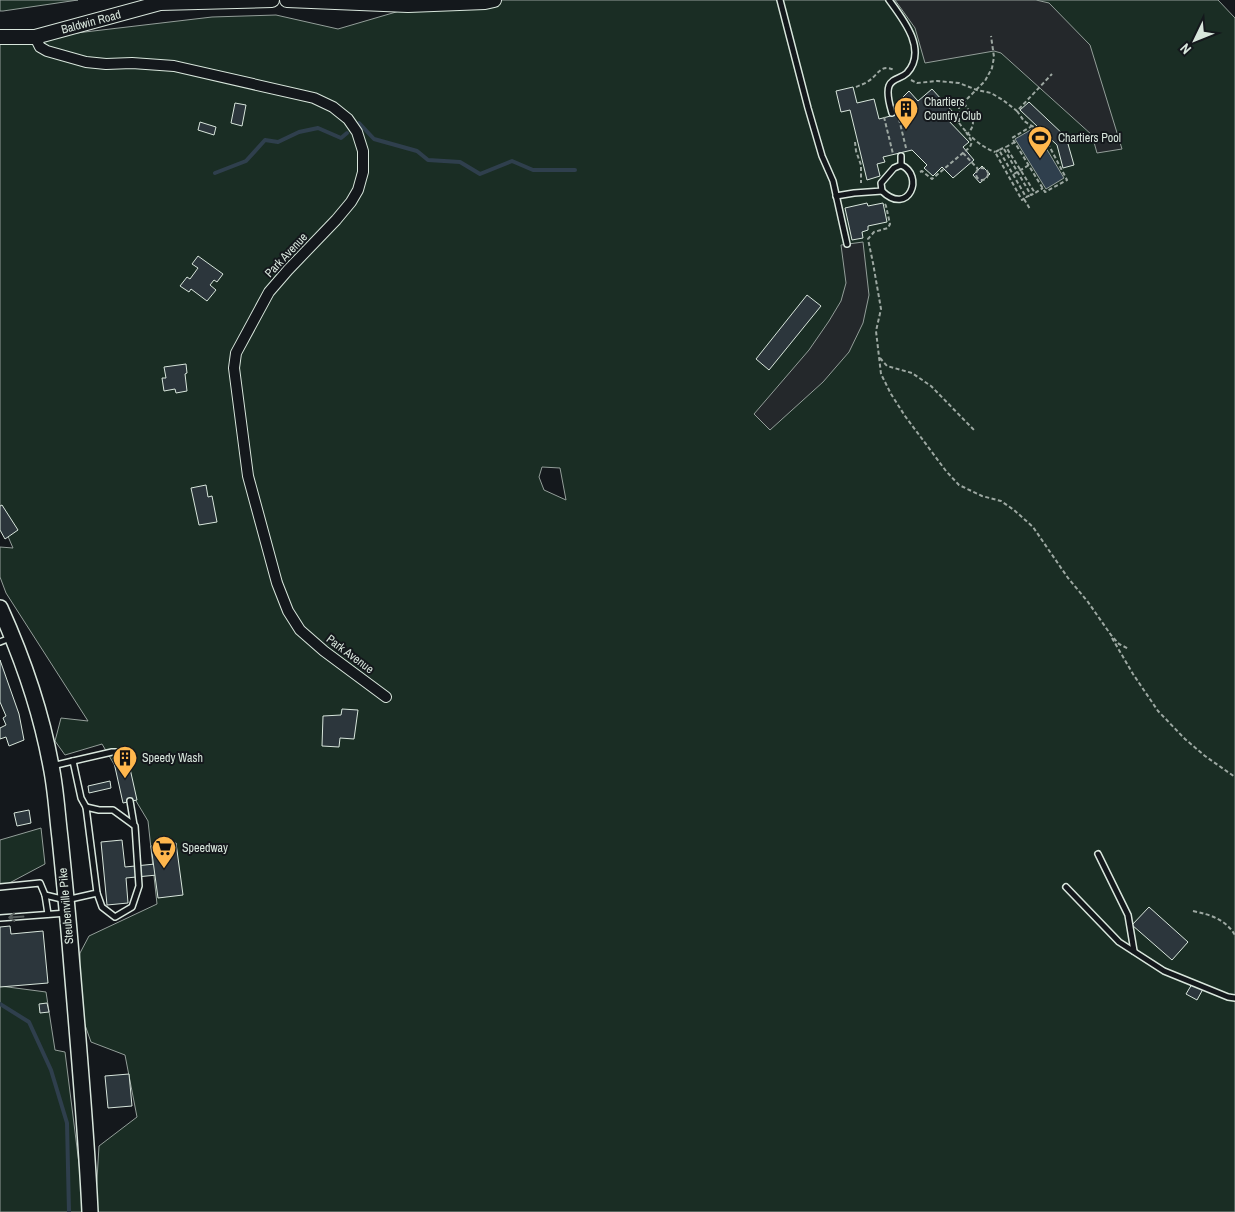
<svg xmlns="http://www.w3.org/2000/svg" width="1235" height="1212" font-family="'Archivo Narrow',sans-serif">
<rect width="100%" height="100%" fill="#14181c"/>
<!-- green -->
<g fill="#1a2d24" stroke="#939e99" fill-rule="evenodd">
<path d="M 0,0 L 78,0 L 3,11 L 0,11 Z"/>
<path d="M 437,0 L 1218,0 L 1235,18 L 1235,1212 L 95,1212 L 99,1146 L 137,1117 L 125,1055 L 91,1042 L 78,1005 L 80,953 L 89,936 L 157,904 L 148,821 L 102,744 L 65,755 L 55,741 L 61,718 L 88,721 L 6,593 L 0,577 L 0,547 L 13,548 L 0,518 L 0,42 L 212,17 L 276,15 L 338,29 ZM 542,467 L 560,468 L 566,500 L 544,490 L 539,477 Z"/>
<path d="M 41,828 L 45,864 L 0,888 L 0,840 Z"/>
<path d="M 0,986 L 46,992 L 55,1050 L 65,1052 L 85,1212 L 0,1212 Z"/>
</g>
<!-- parking -->
<g fill="#24282b" stroke="#939e99">
<path d="M 895,0 L 1036,0 L 1049,3 L 1090,45 L 1122,149 L 1097,153 L 1092,135 L 1001,53 L 994,51 L 925,63 L 915,28 Z"/>
<path d="M 863,242 L 869,295 L 863,323 L 849,352 L 823,382 L 770,430 L 754,414 L 809,350 L 829,321 L 841,301 L 846,283 L 841,245 Z"/>
</g>
<!-- water -->
<path fill="#2f3f4d" stroke="#939e99" d="M 1034,128 L 1064,178 L 1046,189 L 1015,139 Z"/>
<g fill="none" stroke-linecap="round" stroke-linejoin="round">
<!-- stream -->
<g stroke="#2f3f4d" stroke-width="4">
<path d="M 359,123 L 374,139 L 417,151 L 428,160 L 460,162 L 480,174 L 512,161 L 533,170 L 575,170"/>
<path d="M 215,173 L 246,161 L 265,140 L 278,142 L 299,132 L 318,128 L 341,138 L 347,133"/>
<path d="M 0,1004 L 29,1022 L 51,1070 L 67,1123 L 69,1212"/>
</g>
</g>
<!-- building -->
<g fill="#2c363c" stroke="#d8e6dc">
<path d="M 853,87 L 857,103 L 874,99 L 879,119 L 902,113 L 895,105 L 909,91 L 918,101 L 932,89 L 953,112 L 946,118 L 969,142 L 963,147 L 974,160 L 953,178 L 942,167 L 933,176 L 924,168 L 927,165 L 912,150 L 883,157 L 885,162 L 877,164 L 880,176 L 867,180 L 850,110 L 841,112 L 836,91 Z"/>
<path d="M 1029,102 L 1066,137 L 1074,165 L 1063,168 L 1057,145 L 1020,110 Z"/>
<path d="M 235,103 L 246,105 L 242,126 L 231,123 Z"/>
<path d="M 200,122 L 216,127 L 214,135 L 198,130 Z"/>
<path d="M 982,166 L 990,174 L 980,183 L 973,175 Z"/>
<path d="M 867,203 L 868,206 L 883,203 L 887,222 L 868,226 L 868,230 L 862,232 L 863,238 L 852,240 L 845,208 Z"/>
<path d="M 198,256 L 223,274 L 217,282 L 214,280 L 210,285 L 216,290 L 207,301 L 191,289 L 189,292 L 180,286 L 187,277 L 190,279 L 198,268 L 192,264 Z"/>
<path d="M 807,295 L 821,306 L 769,370 L 756,359 Z"/>
<path d="M 186,364 L 187,373 L 185,374 L 187,391 L 176,393 L 175,389 L 164,391 L 162,378 L 166,378 L 164,367 Z"/>
<path d="M 206,485 L 208,497 L 212,496 L 217,522 L 199,525 L 191,488 Z"/>
<path d="M 2,505 L 18,530 L 5,539 L 0,530 L 0,506 Z"/>
<path d="M 0,660 L 19,714 L 24,740 L 9,746 L 6,737 L 0,739 L 0,728 L 6,725 L 3,718 L 6,716 L 0,702 Z"/>
<path d="M 342,709 L 358,710 L 354,739 L 340,738 L 339,747 L 322,746 L 323,716 L 341,715 Z"/>
<path d="M 127,755 L 137,800 L 123,803 L 113,758 Z"/>
<path d="M 110,781 L 111,788 L 89,793 L 88,786 Z"/>
<path d="M 29,810 L 31,823 L 17,826 L 14,813 Z"/>
<path d="M 122,840 L 125,867 L 155,864 L 157,875 L 126,878 L 128,903 L 107,905 L 101,842 Z"/>
<path d="M 176,843 L 183,895 L 158,898 L 151,846 Z"/>
<path d="M 1149,907 L 1188,942 L 1172,960 L 1132,925 Z"/>
<path d="M 10,926 L 11,934 L 43,931 L 48,983 L 0,987 L 0,927 Z"/>
<path d="M 1192,984 L 1203,989 L 1197,1000 L 1186,994 Z"/>
<path d="M 47,1003 L 49,1012 L 40,1013 L 39,1004 Z"/>
<path d="M 129,1074 L 132,1106 L 108,1108 L 105,1076 Z"/>
</g>
<g fill="none" stroke-linecap="round" stroke-linejoin="round">
<defs>
<g id="service">
<path d="M 780,0 L 808,108 L 822,156 L 833,181 L 847,244"/>
<path d="M 889,0 C 903,19 928,50 907,73 C 901,79 892,78 889,86 C 886,94 890,106 892,113"/>
<path d="M 882,191 C 909,217 925,175 901,165"/>
<path d="M 836,196 L 854,193 L 882,191 L 881,183 L 894,168 L 901,165 L 901,156"/>
<path d="M 0,642 L 10,638"/>
<path d="M 73,761 L 112,752 L 118,752 L 120,756"/>
<path d="M 130,801 L 134,825"/>
<path d="M 86,807 L 99,810 L 113,810 L 135,826 L 139,886 L 132,907 L 115,917 L 102,907 L 97,893"/>
<path d="M 1098,854 L 1128,915 L 1134,951"/>
<path d="M 0,887 L 40,883 L 45,895 L 66,900 L 97,893 L 86,807 L 81,798 L 73,761 L 52,766"/>
<path d="M 1066,887 L 1119,942 L 1164,971 L 1228,997 L 1235,998"/>
<path d="M 45,895 L 48,914"/>
<path d="M 0,918 L 67,913"/>
</g>
<path id="minor" d="M 35,37 L 40,47 L 47,51 L 86,62 L 106,64 L 132,63 L 174,66 L 314,98 L 333,107 L 348,119 L 357,132 L 363,151 L 363,172 L 358,190 L 351,202 L 336,220 L 288,270 L 269,292 L 236,353 L 234,368 L 248,476 L 277,583 L 288,611 L 300,630 L 324,651 L 386,697"/>
<g id="tertiary">
<path d="M 287,0 L 408,5 L 485,2 L 494,0"/>
<path d="M 0,37 L 35,37 L 160,3 L 272,0"/>
</g>
<path id="secondary" d="M 0,608 C 23,659 41,711 51,766 C 56,790 57,814 60,838 C 64,877 68,916 71,955 C 78,1041 86,1126 90,1212"/>
</defs>
<!-- service casing -->
<use href="#service" stroke="#d8e6dc" stroke-width="8"/>
<!-- minor casing -->
<use href="#minor" stroke="#d8e6dc" stroke-width="12"/>
<!-- tertiary casing -->
<use href="#tertiary" stroke="#d8e6dc" stroke-width="16"/>
<!-- secondary casing -->
<use href="#secondary" stroke="#d8e6dc" stroke-width="18"/>
<!-- path -->
<g stroke="#9da8a2" stroke-width="2" stroke-dasharray="4 2.5" stroke-linecap="butt">
<path d="M 911,80 L 917,83 L 937,81 L 959,83 L 977,90 L 991,93 L 1003,100 L 1017,111 L 1052,74"/>
<path d="M 856,87 C 860,85 864,84 867,82 C 878,76 880,63 894,70"/>
<path d="M 964,103 C 971,114 978,123 968,133"/>
<path d="M 1017,111 L 1024,121 L 1032,126 L 1034,127 L 1044,136 L 1067,180 L 1045,192 L 1012,138 L 1032,126"/>
<path d="M 950,115 L 959,123 L 959,108 L 964,102 L 985,81 L 992,68 L 994,57 L 991,36"/>
<path d="M 884,117 L 893,154"/>
<path d="M 899,119 L 906,148"/>
<path d="M 959,123 C 968,135 981,147 995,152"/>
<path d="M 855,142 L 856,151 L 861,165 L 861,183"/>
<path d="M 1015,142 L 1006,147 L 1035,193 L 1043,188"/>
<path d="M 1003,148 L 999,150 L 1026,197 L 1031,195"/>
<path d="M 1004,149 L 1031,195 L 1035,193"/>
<path d="M 999,150 L 995,152 L 1022,200 L 1026,197"/>
<path d="M 963,153 L 978,169"/>
<circle cx="982" cy="174" r="6"/>
<path d="M 920,172 L 922,171 L 932,179 L 970,147 L 972,142 L 966,132"/>
<path d="M 1014,174 L 1029,165"/>
<path d="M 1024,199 L 1030,209"/>
<path d="M 885,204 L 886,206 L 890,224 L 888,228 L 874,232 L 868,239 L 873,263 L 881,309 L 876,331 L 881,374 L 891,394 L 905,416 L 946,471 L 959,485 L 982,496 L 1001,501 L 1014,510 L 1033,527 L 1068,578 L 1088,602 L 1111,635 L 1119,644 L 1129,649"/>
<path d="M 880,358 L 887,366 L 912,373 L 931,386 L 974,430"/>
<path d="M 1112,638 L 1133,674 L 1158,711 L 1185,739 L 1205,756 L 1235,777"/>
<path d="M 1193,911 C 1211,915 1225,919 1235,935"/>
</g>
<!-- service -->
<use href="#service" stroke="#14181c" stroke-width="5"/>
<!-- minor -->
<use href="#minor" stroke="#14181c" stroke-width="10"/>
<!-- tertiary -->
<use href="#tertiary" stroke="#14181c" stroke-width="14"/>
<!-- secondary -->
<use href="#secondary" stroke="#14181c" stroke-width="15"/>
</g>
<!-- one-way arrows -->
<defs><path id="oneway-shaft" d="M-6 0H5M1.5-3L5.5 0L1.5 3" fill="none" stroke-width="1.6" stroke-linecap="round" stroke-linejoin="round" transform="scale(1.25)"/></defs>
<use stroke="#59605f" href="#oneway-shaft" transform="translate(16 917) rotate(176)"/>
<!-- icons -->
<defs>
<symbol id="building-pin" viewBox="-11 -11 22 30"><path d="M0 17L-7.5 6A9.5 9.5 0 1 1 7.5 6Z" fill="#ffb74d" stroke="#14181c"/><path d="M-4-6H4V6H1V3H-1V6H-4ZM-2.5-4.3h1.7v1.8h-1.7ZM.8-4.3h1.7v1.8H.8ZM-2.5-1h1.7V.8h-1.7ZM.8-1h1.7V.8H.8Z" fill="#111"/></symbol>
<symbol id="stadium-pin" viewBox="-11 -11 22 30"><path d="M0 17L-7.5 6A9.5 9.5 0 1 1 7.5 6Z" fill="#ffb74d" stroke="#14181c"/><path d="M0-5a6.5 5 0 1 0 0 10a6.5 5 0 1 0 0-10ZM-3.5-1.8h7v3.6h-7Z" fill="#111"/></symbol>
<symbol id="supermarket-pin" viewBox="-11 -11 22 30"><path d="M0 17L-7.5 6A9.5 9.5 0 1 1 7.5 6Z" fill="#ffb74d" stroke="#14181c"/><path d="M-6-5.5h2.5l.6 2H6L4.5 2H-2.5L-4.4-4H-6ZM-1.5 3.2a1.3 1.3 0 1 0 .1 0ZM3 3.2a1.3 1.3 0 1 0 .1 0Z" fill="#111"/></symbol>
</defs>
<g fill-rule="evenodd">
<use href="#building-pin" x="892" y="95" width="28" height="38"/>
<use href="#stadium-pin" x="1026" y="124" width="28" height="38"/>
<use href="#building-pin" x="111" y="744" width="28" height="38"/>
<use href="#supermarket-pin" x="150" y="834" width="28" height="38"/>
</g>
<g text-anchor="middle" dominant-baseline="central" stroke-width="4" stroke-linejoin="round" paint-order="stroke">
<!-- street labels -->
<g font-size="12" fill="#d8e6dc" stroke="#14181c">
<text transform="translate(91 22) rotate(-15)">Baldwin Road</text>
<text transform="translate(286 255) rotate(-47)">Park Avenue</text>
<text transform="translate(350 654) rotate(37)">Park Avenue</text>
<text transform="translate(66 906) rotate(-95)">Steubenville Pike</text>
</g>
<!-- poi labels -->
<g font-size="12" fill="#d8e6dc" stroke="#14181c" text-anchor="start">
<text x="924" y="102">Chartiers<tspan x="924" dy="14">Country Club</tspan></text>
<text x="1058" y="138">Chartiers Pool</text>
<text x="142" y="758">Speedy Wash</text>
<text x="182" y="848">Speedway</text>
</g>
</g>
<!-- north arrow -->
<g transform="translate(1195 40) rotate(227)" stroke="#14181c" stroke-width="4" paint-order="stroke">
<path d="M0-4L9 19L0 12L-9 19Z" fill="#d8e6dc"/>
<text y="-8" font-size="14" font-weight="bold" text-anchor="middle" fill="#d8e6dc">N</text>
</g>
</svg>
